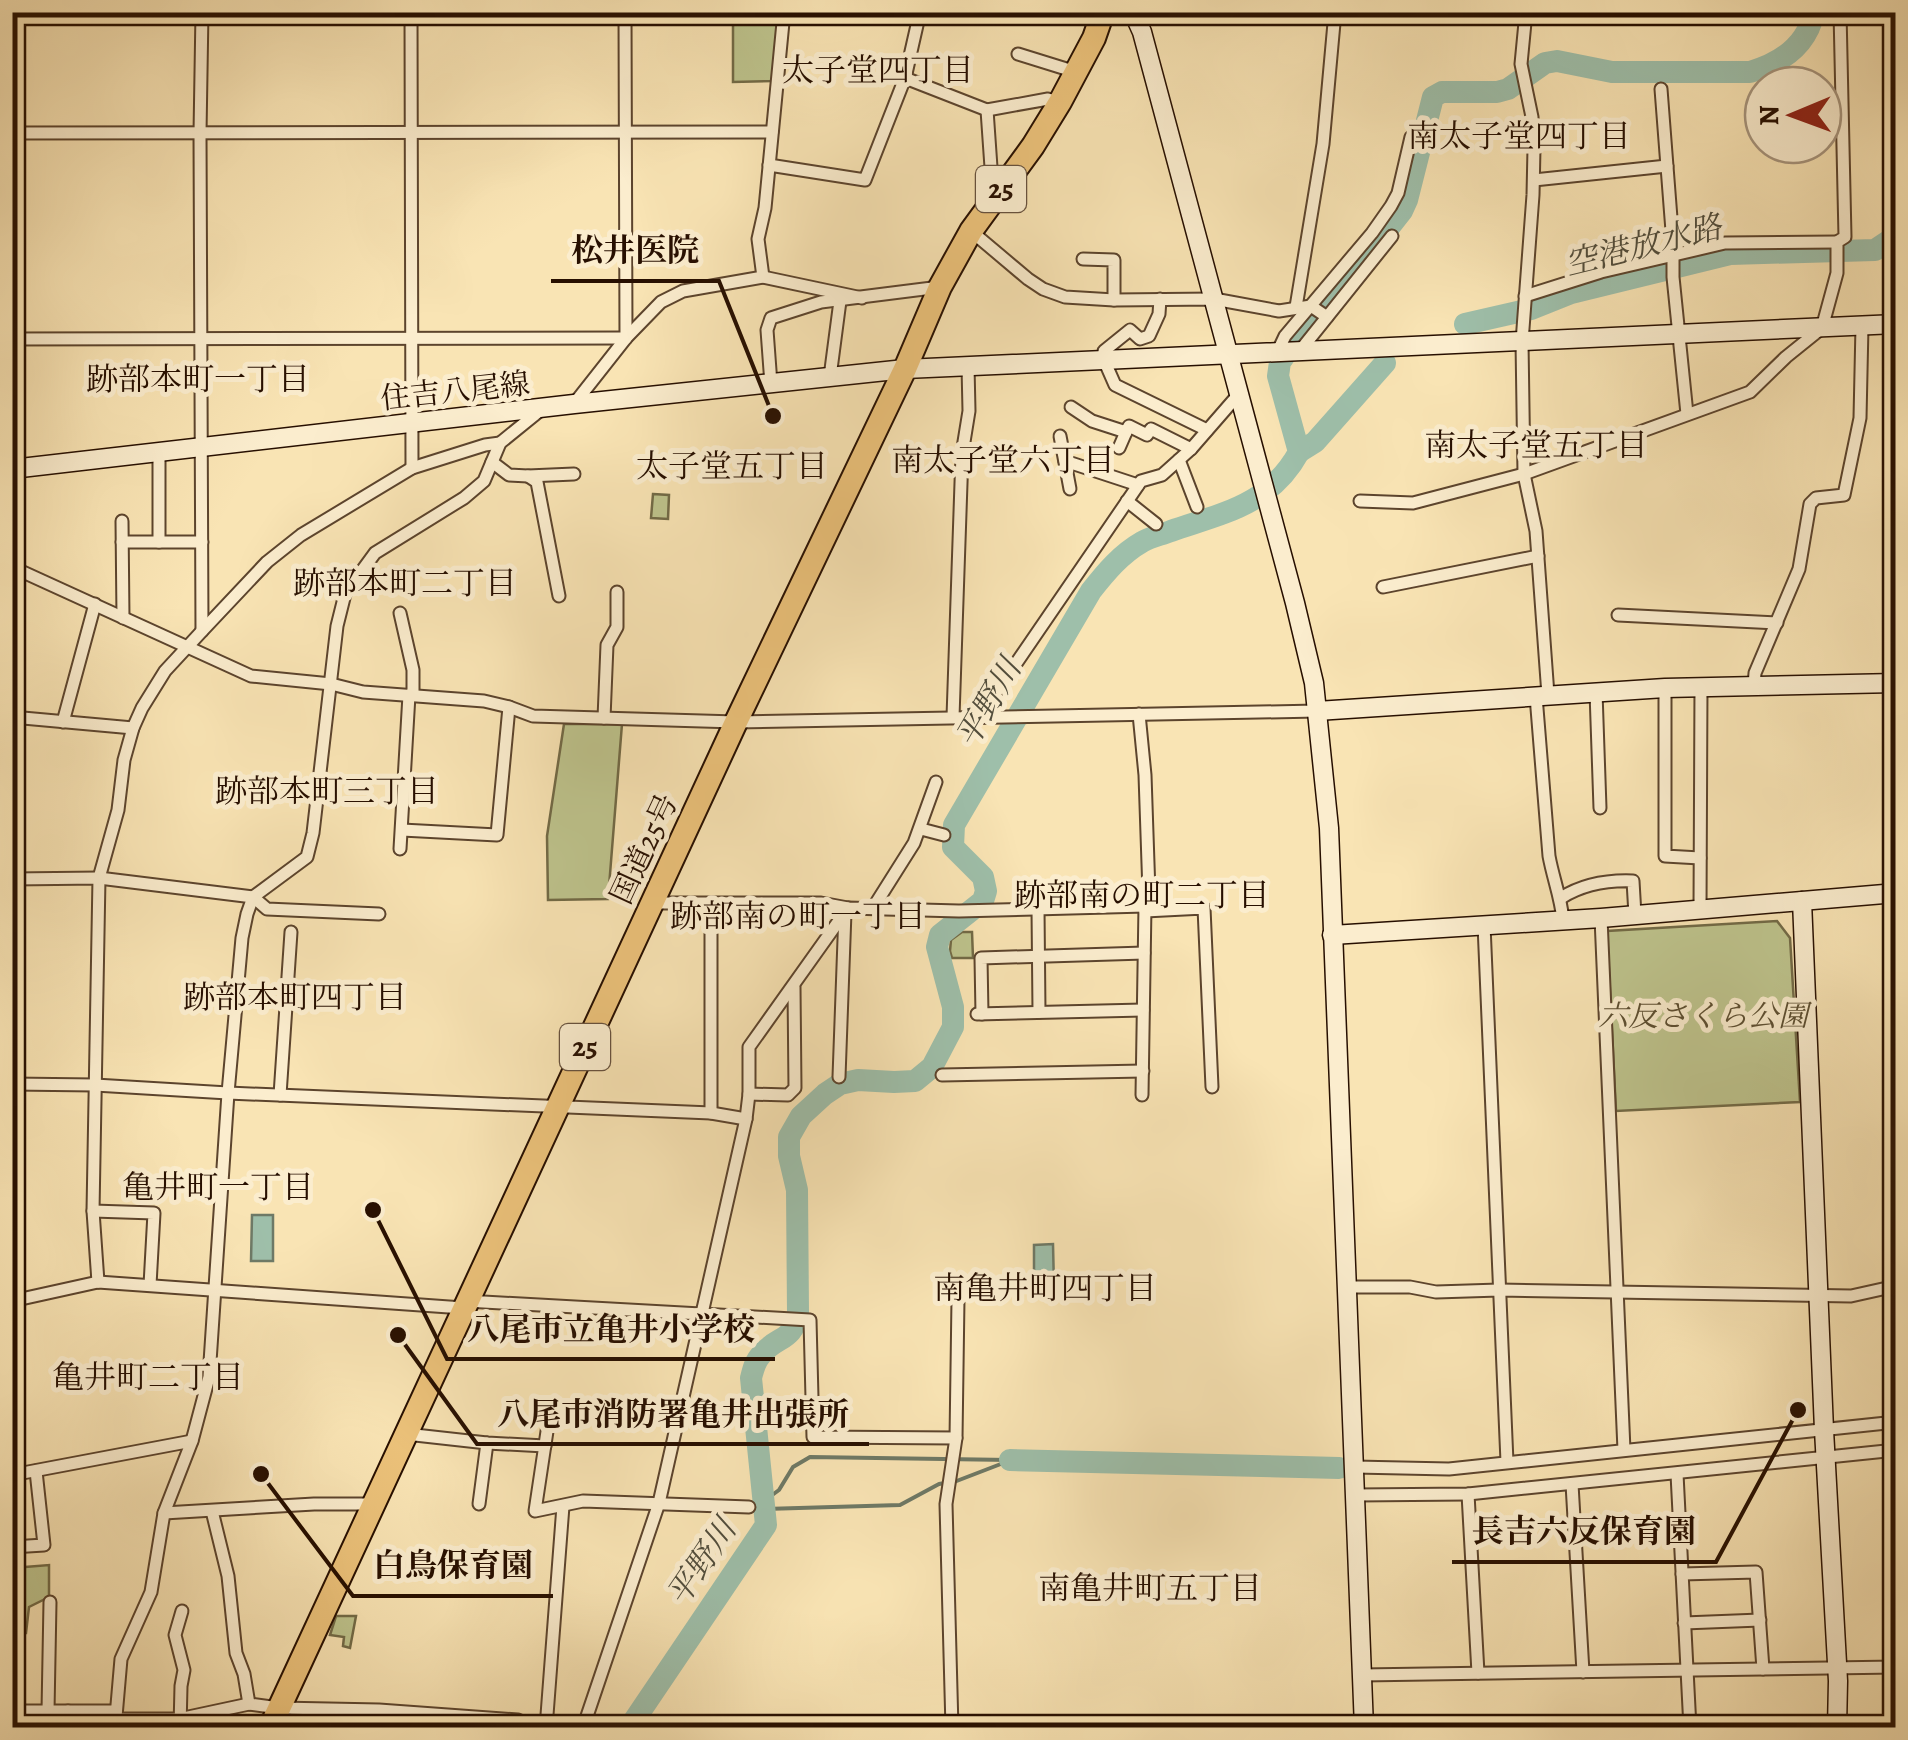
<svg xmlns="http://www.w3.org/2000/svg" width="1908" height="1740" font-family="Alegreya,'Noto Serif JP',serif">
<rect width="100%" height="100%" fill="#f9e4b4"/>
<filter id="stains"><feTurbulence type="fractalNoise" baseFrequency=".002" numOctaves="4"/><feColorMatrix values="0 0 0 0 .2 0 0 0 0 .09 0 0 0 0 .02 0 0 0 .5 -.17"/></filter>
<radialGradient id="worn" r=".72"><stop offset=".6" stop-color="#630" stop-opacity="0"/><stop offset="1" stop-color="#630" stop-opacity=".3"/></radialGradient>
<!-- green -->
<g fill="#bec48d" stroke="#726a46" stroke-width="2.5">
<path d="M 733,13 L 779,13 L 772,81 L 733,82 Z"/>
<path d="M 653,494 L 669,495 L 668,519 L 651,518 Z"/>
<path d="M 564,724 L 622,724 L 608,899 L 548,900 L 547,836 Z"/>
<path d="M 1777,921 L 1790,938 L 1800,1102 L 1616,1111 L 1607,931 Z"/>
<path d="M 962,932 L 972,932 L 973,958 L 952,958 L 950,951 L 951,940 Z"/>
<path d="M 49,1565 L 49,1597 L 29,1607 L 26,1633 L 13,1633 L 13,1568 Z"/>
<path d="M 336,1616 L 356,1616 L 350,1648 L 343,1646 L 344,1637 L 330,1635 Z"/>
</g>
<!-- water -->
<g fill="#9ebfaa" stroke="#6e7966" stroke-width="2.5">
<path d="M 252,1215 L 273,1215 L 273,1261 L 251,1261 Z"/>
<path d="M 1053,1244 L 1054,1286 L 1034,1286 L 1034,1245 Z"/>
</g>
<g fill="none" stroke-linecap="round" stroke-linejoin="round">
<!-- stream -->
<g stroke="#6e7966" stroke-width="4">
<path d="M 954,1482 L 1006,1462"/>
<path d="M 764,1501 L 779,1490 L 793,1467 L 810,1457 L 1010,1460"/>
<path d="M 765,1509 L 900,1505 L 939,1484 L 945,1483"/>
</g>
<!-- river -->
<g stroke="#9ebfaa" stroke-width="22">
<path d="M 1465,324 L 1531,309 L 1571,293 L 1730,254 L 1875,250 L 1896,236"/>
<path d="M 1299,452 L 1315,442 L 1385,363"/>
<path d="M 1010,1460 L 1339,1468"/>
<path d="M 629,1728 L 766,1525 L 751,1378 C 753,1370 755,1361 761,1355 C 777,1335 793,1343 798,1312 L 797,1190 L 789,1156 L 789,1137 L 801,1116 L 825,1094 L 840,1084 L 858,1080 L 894,1082 L 915,1081 L 932,1067 L 953,1027 L 953,1007 L 937,947 L 940,935 L 983,901 L 986,891 L 983,877 L 953,847 L 954,825 L 1091,591 C 1106,572 1121,554 1142,542 C 1150,537 1161,535 1171,531 C 1223,513 1270,505 1299,452 L 1278,376 L 1280,362 L 1305,327 L 1347,281 L 1402,211 L 1407,200 L 1433,97 L 1442,92 L 1497,92 L 1508,89 L 1545,63 L 1557,61 L 1612,72 L 1750,72 C 1781,63 1807,46 1814,12"/>
</g>
<defs>
<g id="street">
<path d="M 202,12 L 200,133 L 202,631"/>
<path d="M 411,12 L 412,468"/>
<path d="M 625,12 L 626,338"/>
<path d="M 1526,12 L 1521,64 L 1532,117 L 1534,148 L 1533,195 L 1522,342 L 1524,474 L 1536,531 L 1548,695"/>
<path d="M 1018,54 L 1076,72"/>
<path d="M 905,78 L 987,110 L 1048,99 L 1060,102"/>
<path d="M 1661,89 L 1673,244 L 1673,277 L 1687,414"/>
<path d="M 987,110 L 993,196"/>
<path d="M 12,133 L 772,132"/>
<path d="M 769,165 L 865,180 L 905,78 L 920,12"/>
<path d="M 1534,180 L 1667,166"/>
<path d="M 971,231 L 1028,279 L 1043,289 L 1065,297 L 1114,300 L 1214,299 L 1279,311 L 1311,306 L 1327,317"/>
<path d="M 1083,259 L 1114,260 L 1114,300"/>
<path d="M 763,277 L 758,239 L 765,208 L 784,12"/>
<path d="M 1525,296 L 1601,272 L 1725,243 L 1837,242"/>
<path d="M 1160,299 L 1159,314 L 1149,336 L 1140,339 L 1130,330 L 1104,351 L 1104,360 L 1115,385 L 1207,430"/>
<path d="M 1296,307 L 1323,144 L 1335,12"/>
<path d="M 12,339 L 626,338"/>
<path d="M 1299,352 L 1392,236"/>
<path d="M 1277,353 L 1285,336 L 1372,233 L 1391,206 L 1398,193 L 1411,137"/>
<path d="M 830,377 L 840,301"/>
<path d="M 771,384 L 767,330 L 771,318 L 821,302 L 940,287"/>
<path d="M 574,404 L 626,338 L 661,302 L 683,291 L 763,277 L 862,298"/>
<path d="M 1071,407 L 1092,421 L 1126,432 L 1129,426 L 1147,435 L 1151,429 L 1191,449"/>
<path d="M 1060,436 L 1070,489"/>
<path d="M 1119,448 L 1126,432"/>
<path d="M 1179,460 L 1197,507"/>
<path d="M 1065,461 L 1138,485"/>
<path d="M 492,462 L 509,475 L 528,476 L 574,474"/>
<path d="M 528,476 L 537,482 L 559,596"/>
<path d="M 1127,501 L 1156,524"/>
<path d="M 1360,501 L 1413,503 L 1524,474 L 1750,392 L 1786,357 L 1822,328 L 1837,273 L 1837,242 L 1845,237 L 1840,12"/>
<path d="M 122,521 L 123,618"/>
<path d="M 122,542 L 202,542"/>
<path d="M 159,542 L 159,452"/>
<path d="M 12,567 L 251,676 L 331,684 L 363,692 L 484,701 L 509,707 L 533,716 L 736,722 L 1317,711"/>
<path d="M 1383,587 L 1538,556"/>
<path d="M 400,613 L 413,670 L 413,695"/>
<path d="M 1618,615 L 1777,623"/>
<path d="M 1754,686 L 1755,673 L 1799,569 L 1810,504 L 1816,498 L 1844,495 L 1860,418 L 1862,326"/>
<path d="M 1665,688 L 1665,856 L 1700,858"/>
<path d="M 1596,692 L 1600,808"/>
<path d="M 1536,696 L 1549,856 C 1553,878 1561,898 1563,920"/>
<path d="M 1139,714 L 1145,775 L 1149,893 L 1145,906 L 1142,1095"/>
<path d="M 980,716 L 1141,481 L 1162,475 L 1191,449 L 1238,395"/>
<path d="M 12,717 L 133,728"/>
<path d="M 953,717 L 962,454 L 969,411 L 968,366"/>
<path d="M 604,718 L 607,645 L 617,627 L 617,592"/>
<path d="M 63,722 L 95,604"/>
<path d="M 921,829 L 944,835"/>
<path d="M 402,830 L 497,835 L 509,707"/>
<path d="M 400,849 L 409,695"/>
<path d="M 12,879 L 99,878 L 253,897 L 267,909 L 379,914"/>
<path d="M 1895,893 L 1896,838"/>
<path d="M 1561,898 C 1583,884 1608,880 1633,881 L 1635,915"/>
<path d="M 651,903 L 821,903 L 848,908 L 959,911 L 1145,906"/>
<path d="M 873,908 L 914,843 L 936,782"/>
<path d="M 1038,909 L 1039,1012"/>
<path d="M 1700,910 L 1701,686"/>
<path d="M 1145,911 L 1204,908 L 1212,1087"/>
<path d="M 1601,918 L 1624,1450"/>
<path d="M 1484,925 L 1507,1462"/>
<path d="M 977,1014 L 1143,1010"/>
<path d="M 982,1014 L 981,958 L 1144,953"/>
<path d="M 942,1075 L 1143,1071"/>
<path d="M 839,1077 L 845,912"/>
<path d="M 12,1084 L 95,1085 L 228,1093 L 711,1113 L 746,1119"/>
<path d="M 749,1094 L 788,1095 L 795,1088 L 794,987"/>
<path d="M 280,1095 L 291,932"/>
<path d="M 711,1113 L 711,903"/>
<path d="M 93,1211 L 154,1213 L 150,1285"/>
<path d="M 98,1282 L 93,1211 L 99,878 L 118,810 L 124,760 L 133,728 L 142,708 L 165,671 L 202,631 L 267,562 L 301,535 L 412,468 L 485,445 L 500,443"/>
<path d="M 1347,1287 L 1410,1287 L 1436,1292 L 1499,1290 L 1851,1296 L 1896,1286"/>
<path d="M 12,1301 L 98,1282 L 463,1308"/>
<path d="M 466,1301 L 810,1320 L 813,1437 L 956,1438"/>
<path d="M 12,1373 L 18,1371 L 16,1300"/>
<path d="M 549,1418 L 535,1511 L 583,1501 L 749,1507"/>
<path d="M 406,1434 L 487,1443 L 545,1446"/>
<path d="M 1355,1467 L 1449,1469 L 1896,1422"/>
<path d="M 1677,1474 L 1690,1728"/>
<path d="M 12,1475 L 192,1441"/>
<path d="M 1572,1484 L 1583,1672"/>
<path d="M 1468,1494 L 1478,1673"/>
<path d="M 1356,1495 L 1468,1494 L 1896,1450"/>
<path d="M 479,1504 L 487,1443"/>
<path d="M 212,1511 L 228,1576 L 236,1653 L 244,1674 L 249,1704"/>
<path d="M 164,1513 L 314,1504 L 374,1504"/>
<path d="M 12,1547 L 44,1545 L 36,1471"/>
<path d="M 1682,1574 L 1756,1572 L 1763,1669"/>
<path d="M 1684,1623 L 1760,1620"/>
<path d="M 1362,1675 L 1896,1667"/>
<path d="M 12,1711 L 116,1711"/>
<path d="M 48,1711 L 50,1602"/>
<path d="M 116,1719 L 179,1719 L 249,1704 L 279,1708 L 379,1710 L 518,1720 L 535,1728"/>
<path d="M 68,1728 L 68,1711"/>
<path d="M 115,1728 L 121,1659 L 151,1592 L 164,1513 L 192,1441 L 209,1377 L 228,1093 L 242,938 L 247,914 L 253,897 L 307,857 L 313,833 L 337,626 L 345,594 L 375,553 L 464,498 L 484,481 L 500,443 L 542,409"/>
<path d="M 180,1728 L 181,1686 L 184,1670 L 175,1635 L 182,1611"/>
<path d="M 390,1728 L 392,1712"/>
<path d="M 546,1728 L 563,1506"/>
<path d="M 583,1728 L 659,1503 L 746,1119 L 749,1094 L 749,1047 L 848,908"/>
<path d="M 952,1728 L 946,1504 L 956,1438 L 958,1299"/>
</g>
<g id="secondary">
<path d="M 1133,12 L 1142,32 L 1295,603 L 1314,683 L 1329,828 L 1364,1728"/>
<path d="M 12,469 L 574,404 L 905,369 L 1896,324"/>
<path d="M 1317,711 L 1665,688 L 1896,683"/>
<path d="M 1802,901 L 1824,1430 L 1838,1681 L 1837,1728"/>
<path d="M 1332,935 L 1601,918 L 1896,893"/>
</g>
<path id="highway" d="M 270,1728 L 736,722 L 905,369 L 940,287 L 971,231 L 1033,146 L 1060,102 L 1094,38 L 1103,12"/>
</defs>
<!-- street casing -->
<use href="#street" stroke="#5c442d" stroke-width="15"/>
<!-- secondary casing -->
<use href="#secondary" stroke="#270f00" stroke-width="21"/>
<!-- highway casing -->
<use href="#highway" stroke="#270f00" stroke-width="26"/>
<!-- street -->
<use href="#street" stroke="#fbedce" stroke-width="11"/>
<!-- secondary -->
<use href="#secondary" stroke="#fbedce" stroke-width="18"/>
<!-- highway -->
<use href="#highway" stroke="#ecc27a" stroke-width="22"/>
</g>
<g text-anchor="middle" dominant-baseline="central" stroke-width="10" stroke-linejoin="round" paint-order="stroke">
<!-- shield labels -->
<g fill="#fbedce" stroke="#67523e" stroke-width="2.5">
<rect x="976" y="166" width="50" height="46" rx="8"/>
<rect x="560" y="1024" width="50" height="46" rx="8"/>
</g>
<g font-size="28" font-weight="bold" fill="#270f00">
<text x="1001" y="189">25</text>
<text x="585" y="1047">25</text>
</g>
<!-- street labels -->
<g font-size="30" fill="#270f00" stroke="#fbedce">
<text transform="translate(455 391) rotate(-6)">住吉八尾線</text>
<text transform="translate(644 849) rotate(-65)">国道25号</text>
</g>
<!-- park labels -->
<g font-size="30" font-style="italic" fill="#5c4e31" stroke="#fbedce">
<text x="1703" y="1016">六反さくら公園</text>
</g>
<!-- neighbourhood labels -->
<g font-size="32" fill="#270f00" stroke="#fbedce">
<text x="878" y="70">太子堂四丁目</text>
<text x="1519" y="136">南太子堂四丁目</text>
<text x="198" y="379">跡部本町一丁目</text>
<text x="1536" y="445">南太子堂五丁目</text>
<text x="1003" y="460">南太子堂六丁目</text>
<text x="732" y="466">太子堂五丁目</text>
<text x="405" y="583">跡部本町二丁目</text>
<text x="327" y="791">跡部本町三丁目</text>
<text x="1142" y="895">跡部南の町二丁目</text>
<text x="798" y="916">跡部南の町一丁目</text>
<text x="295" y="997">跡部本町四丁目</text>
<text x="218" y="1187">亀井町一丁目</text>
<text x="1045" y="1288">南亀井町四丁目</text>
<text x="148" y="1377">亀井町二丁目</text>
<text x="1150" y="1588">南亀井町五丁目</text>
</g>
<!-- water labels -->
<g font-size="32" font-style="italic" fill="#514d3c" stroke="#fbedce">
<text transform="translate(1643 245) rotate(-14)">空港放水路</text>
<text transform="translate(988 703) rotate(-60)">平野川</text>
<text transform="translate(701 1562) rotate(-56)">平野川</text>
</g>
</g>
<!-- callouts -->
<path fill="none" stroke="#270f00" stroke-width="4" d="M773 416L719 281H551M373 1210L447 1359H775M398 1335L477 1444H869M1798 1410L1716 1562H1452M261 1474L353 1596H553"/>
<g fill="#270f00" stroke="#fbedce" stroke-width="4">
<circle cx="773" cy="416" r="10"/>
<circle cx="373" cy="1210" r="10"/>
<circle cx="398" cy="1335" r="10"/>
<circle cx="1798" cy="1410" r="10"/>
<circle cx="261" cy="1474" r="10"/>
</g>
<g font-size="32" text-anchor="middle" font-weight="bold" fill="#270f00" stroke="#fbedce" stroke-width="10" stroke-linejoin="round" paint-order="stroke">
<text x="635" y="261">松井医院</text>
<text x="611" y="1340">八尾市立亀井小学校</text>
<text x="673" y="1425">八尾市消防署亀井出張所</text>
<text x="1584" y="1542">長吉六反保育園</text>
<text x="453" y="1576">白鳥保育園</text>
</g>
<!-- margin -->
<rect width="1908" height="1740" fill="none" stroke="#f9e4b4" stroke-width="50"/>
<rect x="15" y="15" width="1878" height="1710" fill="none" stroke="#270f00" stroke-width="5"/>
<rect x="25" y="25" width="1858" height="1690" fill="none" stroke="#270f00" stroke-width="2.5"/>
<!-- north arrow -->
<g transform="translate(1793 115) rotate(269)"><circle r="48" fill="#fbedce" stroke="#a6947c" stroke-width="2.5"/>
<path d="M0-8L18 38L0 25L-18 38Z" fill="#8f2418"/>
<text y="-15" font-size="28" font-weight="bold" text-anchor="middle" fill="#270f00">N</text>
</g>
<rect width="100%" height="100%" filter="url(#stains)"/>
<rect width="100%" height="100%" fill="url(#worn)"/>
</svg>
